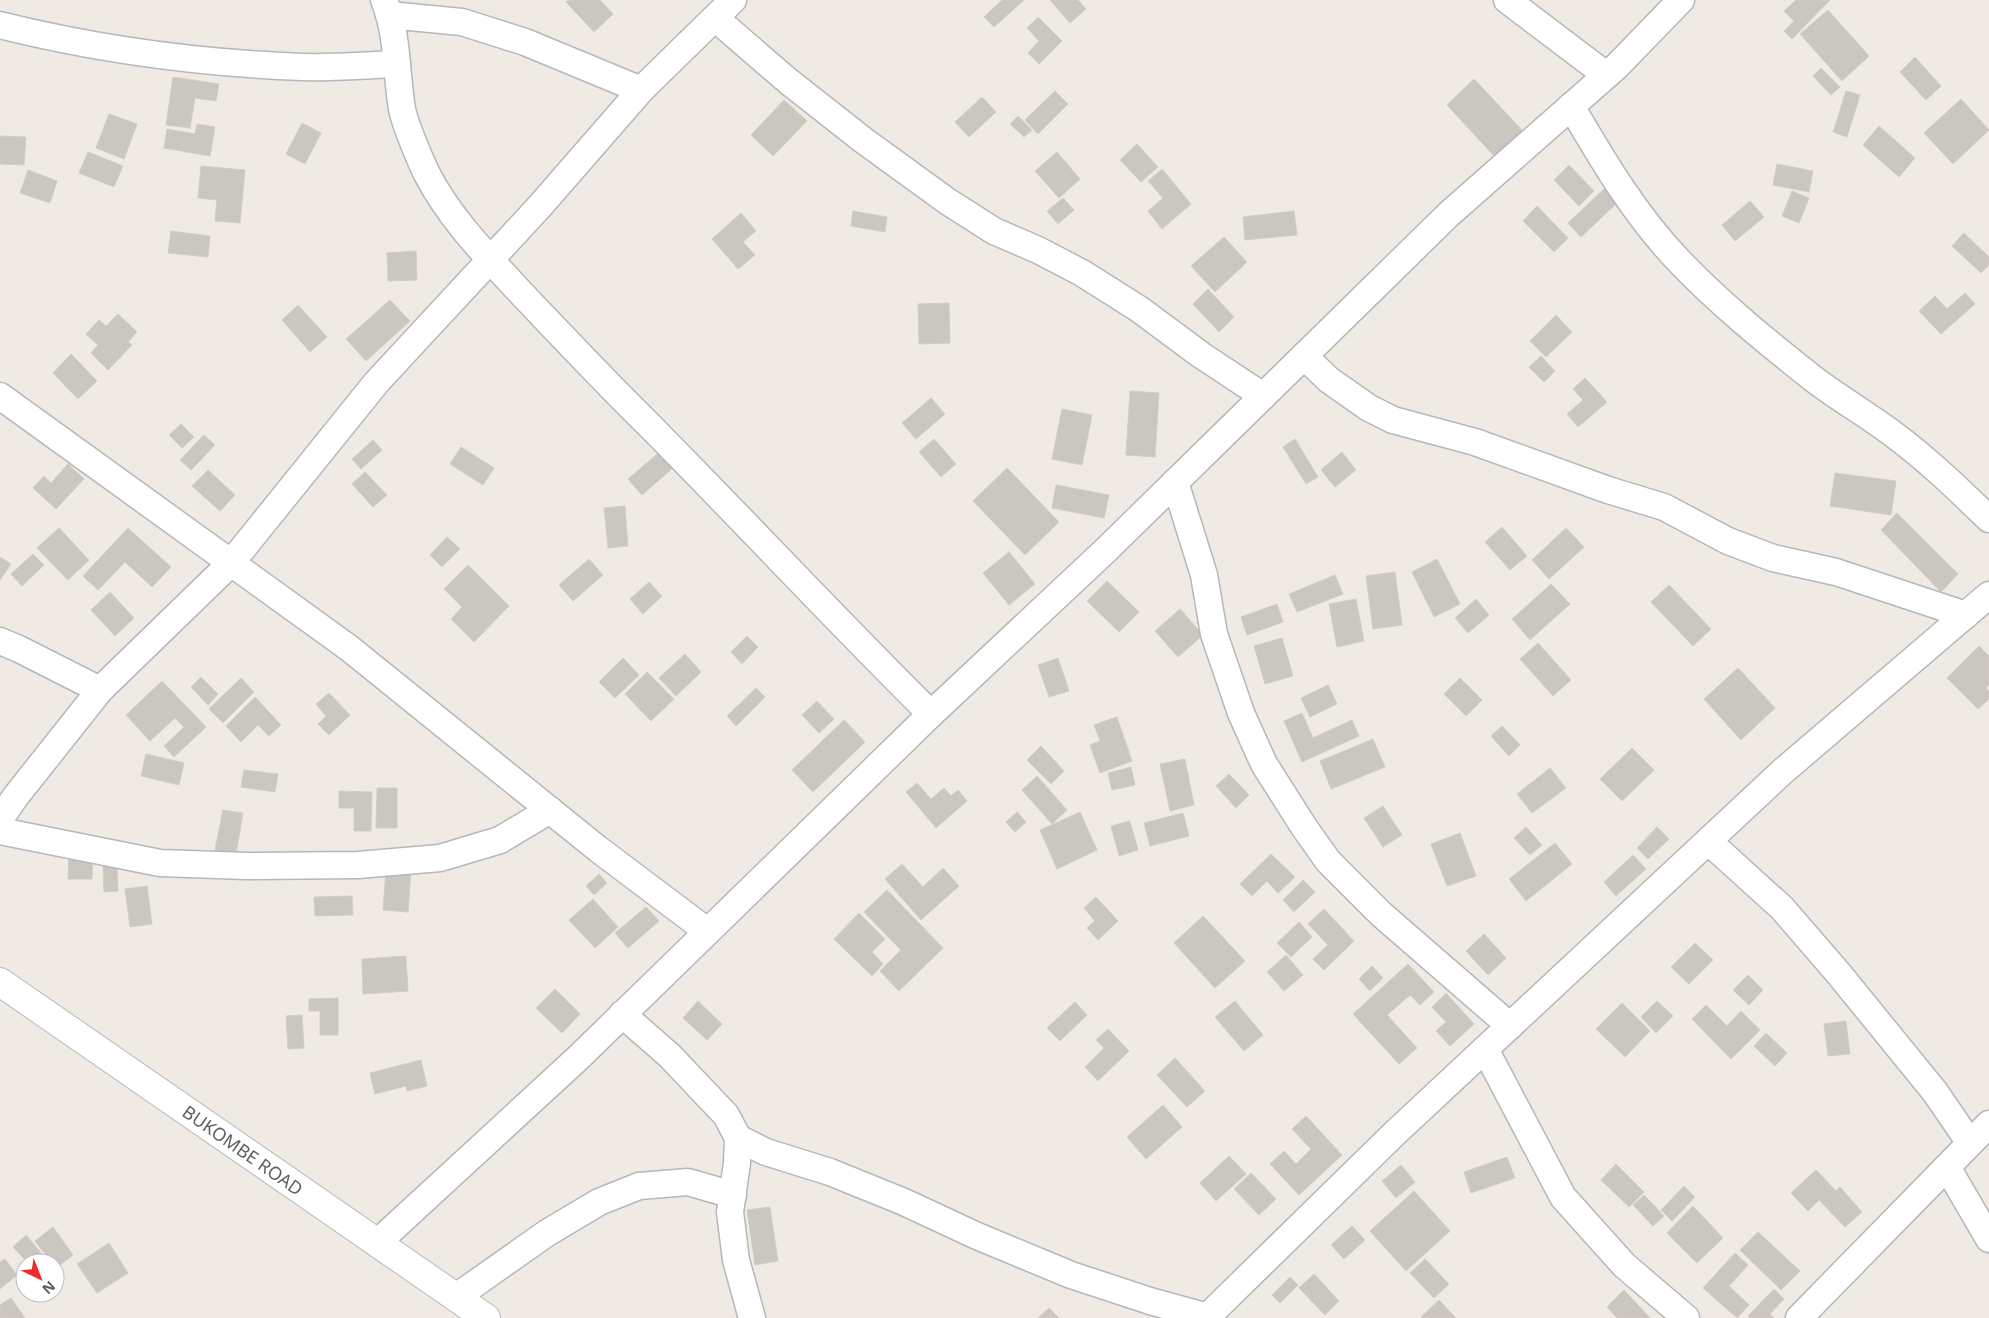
<svg xmlns="http://www.w3.org/2000/svg" width="1989" height="1318" font-family="'Noto Sans',sans-serif">
<rect width="100%" height="100%" fill="#efebe4"/>
<!-- building -->
<g fill="#cac6c0" stroke="#d4cdc2">
<path d="M 569,0 L 600,0 L 613,14 L 594,32 L 566,2 Z"/>
<path d="M 1002,0 L 1024,0 L 994,27 L 984,17 Z"/>
<path d="M 1050,0 L 1078,0 L 1086,9 L 1070,23 Z"/>
<path d="M 1796,0 L 1830,0 L 1792,39 L 1784,31 L 1794,21 L 1784,11 Z"/>
<path d="M 1828,10 L 1869,56 L 1842,81 L 1800,34 Z"/>
<path d="M 1038,17 L 1062,41 L 1039,64 L 1028,53 L 1039,41 L 1027,28 Z"/>
<path d="M 1915,57 L 1941,86 L 1926,100 L 1900,72 Z"/>
<path d="M 1821,68 L 1840,87 L 1831,95 L 1813,76 Z"/>
<path d="M 173,77 L 219,84 L 216,101 L 195,98 L 190,128 L 166,125 Z"/>
<path d="M 1474,79 L 1523,131 L 1495,157 L 1447,105 Z"/>
<path d="M 1055,91 L 1068,104 L 1038,134 L 1025,120 Z"/>
<path d="M 1846,91 L 1860,95 L 1847,137 L 1833,132 Z"/>
<path d="M 982,97 L 996,112 L 969,137 L 955,122 Z"/>
<path d="M 1961,99 L 1989,130 L 1953,164 L 1924,133 Z"/>
<path d="M 784,100 L 807,121 L 773,156 L 751,135 Z"/>
<path d="M 109,114 L 137,124 L 124,159 L 96,148 Z"/>
<path d="M 1018,116 L 1032,130 L 1024,137 L 1010,124 Z"/>
<path d="M 302,123 L 321,133 L 305,164 L 286,154 Z"/>
<path d="M 197,124 L 215,127 L 210,156 L 164,148 L 167,129 L 195,134 Z"/>
<path d="M 1879,126 L 1915,158 L 1899,177 L 1863,145 Z"/>
<path d="M 0,136 L 26,137 L 24,165 L 0,164 Z"/>
<path d="M 1137,144 L 1158,167 L 1141,182 L 1120,160 Z"/>
<path d="M 88,152 L 123,166 L 114,187 L 79,173 Z"/>
<path d="M 1057,152 L 1080,179 L 1059,198 L 1035,171 Z"/>
<path d="M 1777,164 L 1813,171 L 1809,192 L 1773,185 Z"/>
<path d="M 1569,165 L 1594,191 L 1579,206 L 1554,180 Z"/>
<path d="M 201,166 L 245,170 L 240,223 L 215,221 L 217,200 L 198,198 Z"/>
<path d="M 1162,169 L 1191,204 L 1162,229 L 1148,211 L 1163,198 L 1148,181 Z"/>
<path d="M 28,170 L 57,181 L 50,203 L 20,193 Z"/>
<path d="M 1605,188 L 1618,202 L 1581,237 L 1568,223 Z"/>
<path d="M 1792,191 L 1809,198 L 1799,223 L 1782,216 Z"/>
<path d="M 1063,198 L 1074,210 L 1058,224 L 1047,211 Z"/>
<path d="M 1750,201 L 1764,217 L 1735,241 L 1722,225 Z"/>
<path d="M 1537,206 L 1568,238 L 1554,252 L 1523,221 Z"/>
<path d="M 853,211 L 887,217 L 885,232 L 851,226 Z"/>
<path d="M 1294,211 L 1297,235 L 1245,240 L 1243,217 Z"/>
<path d="M 741,213 L 756,231 L 743,242 L 755,255 L 738,269 L 712,239 Z"/>
<path d="M 171,231 L 210,236 L 208,257 L 168,253 Z"/>
<path d="M 1964,233 L 1989,257 L 1989,265 L 1981,273 L 1952,246 Z"/>
<path d="M 1224,237 L 1247,262 L 1215,292 L 1191,266 Z"/>
<path d="M 416,251 L 417,280 L 388,281 L 387,253 Z"/>
<path d="M 1208,289 L 1234,317 L 1219,332 L 1193,304 Z"/>
<path d="M 1965,293 L 1975,304 L 1941,334 L 1919,311 L 1935,296 L 1947,309 Z"/>
<path d="M 390,300 L 410,321 L 366,361 L 346,339 Z"/>
<path d="M 949,303 L 950,343 L 919,344 L 918,304 Z"/>
<path d="M 298,305 L 327,337 L 310,352 L 282,320 Z"/>
<path d="M 118,314 L 137,332 L 128,342 L 132,345 L 108,370 L 91,353 L 98,345 L 86,334 L 99,320 L 106,326 Z"/>
<path d="M 1556,315 L 1572,332 L 1546,357 L 1530,341 Z"/>
<path d="M 71,354 L 97,381 L 78,399 L 53,373 Z"/>
<path d="M 1541,356 L 1555,371 L 1544,382 L 1529,367 Z"/>
<path d="M 1585,378 L 1607,402 L 1578,427 L 1567,414 L 1583,400 L 1573,389 Z"/>
<path d="M 1130,391 L 1159,393 L 1155,457 L 1126,455 Z"/>
<path d="M 931,398 L 945,414 L 916,439 L 902,423 Z"/>
<path d="M 1062,409 L 1092,415 L 1082,465 L 1052,459 Z"/>
<path d="M 181,424 L 194,437 L 182,448 L 169,435 Z"/>
<path d="M 204,435 L 215,445 L 191,470 L 180,460 Z"/>
<path d="M 934,439 L 956,464 L 941,477 L 919,452 Z"/>
<path d="M 1295,439 L 1318,477 L 1306,484 L 1283,447 Z"/>
<path d="M 373,440 L 382,450 L 361,469 L 352,459 Z"/>
<path d="M 461,447 L 494,468 L 483,485 L 450,464 Z"/>
<path d="M 662,450 L 675,466 L 642,495 L 628,479 Z"/>
<path d="M 1342,452 L 1356,470 L 1335,487 L 1321,470 Z"/>
<path d="M 68,464 L 84,479 L 56,509 L 33,488 L 44,476 L 51,483 Z"/>
<path d="M 1007,468 L 1059,522 L 1025,555 L 973,501 Z"/>
<path d="M 208,470 L 235,495 L 220,511 L 192,486 Z"/>
<path d="M 365,472 L 387,495 L 373,507 L 352,484 Z"/>
<path d="M 1835,473 L 1896,481 L 1891,515 L 1830,506 Z"/>
<path d="M 1056,485 L 1109,495 L 1104,518 L 1052,508 Z"/>
<path d="M 625,506 L 628,546 L 608,548 L 604,508 Z"/>
<path d="M 1897,513 L 1958,574 L 1941,592 L 1881,530 Z"/>
<path d="M 1502,527 L 1527,556 L 1510,570 L 1485,542 Z"/>
<path d="M 59,528 L 89,560 L 68,580 L 37,548 Z"/>
<path d="M 128,528 L 171,567 L 152,587 L 125,562 L 98,590 L 83,576 Z"/>
<path d="M 1566,528 L 1584,547 L 1549,579 L 1532,560 Z"/>
<path d="M 447,537 L 460,549 L 442,567 L 430,555 Z"/>
<path d="M 1009,552 L 1035,584 L 1009,605 L 983,573 Z"/>
<path d="M 33,554 L 44,565 L 22,586 L 11,574 Z"/>
<path d="M 0,557 L 11,564 L 0,580 Z"/>
<path d="M 589,559 L 603,575 L 573,601 L 559,585 Z"/>
<path d="M 1437,559 L 1460,604 L 1434,617 L 1412,572 Z"/>
<path d="M 468,565 L 509,606 L 474,642 L 451,619 L 462,607 L 444,589 Z"/>
<path d="M 1395,572 L 1402,625 L 1373,629 L 1366,576 Z"/>
<path d="M 1335,575 L 1343,594 L 1297,612 L 1289,594 Z"/>
<path d="M 1107,581 L 1139,612 L 1119,632 L 1087,601 Z"/>
<path d="M 649,582 L 662,596 L 643,614 L 630,599 Z"/>
<path d="M 1551,584 L 1570,604 L 1530,640 L 1512,619 Z"/>
<path d="M 1669,585 L 1711,629 L 1693,646 L 1651,602 Z"/>
<path d="M 110,592 L 134,618 L 115,636 L 91,610 Z"/>
<path d="M 1356,599 L 1364,641 L 1337,647 L 1329,604 Z"/>
<path d="M 1476,599 L 1489,615 L 1468,633 L 1455,618 Z"/>
<path d="M 1277,604 L 1283,622 L 1247,635 L 1241,617 Z"/>
<path d="M 1180,609 L 1203,635 L 1178,657 L 1155,631 Z"/>
<path d="M 747,636 L 758,647 L 742,664 L 731,652 Z"/>
<path d="M 1282,638 L 1293,676 L 1265,684 L 1254,646 Z"/>
<path d="M 1538,643 L 1571,680 L 1553,696 L 1520,659 Z"/>
<path d="M 1979,646 L 1989,656 L 1989,685 L 1986,688 L 1989,691 L 1989,699 L 1978,709 L 1947,678 Z"/>
<path d="M 685,654 L 701,672 L 676,696 L 659,678 Z"/>
<path d="M 623,658 L 639,675 L 615,698 L 599,682 Z"/>
<path d="M 1058,658 L 1069,691 L 1049,697 L 1038,665 Z"/>
<path d="M 1738,668 L 1775,708 L 1741,740 L 1704,699 Z"/>
<path d="M 647,672 L 674,699 L 651,721 L 625,694 Z"/>
<path d="M 201,677 L 218,694 L 208,705 L 191,687 Z"/>
<path d="M 241,678 L 254,692 L 223,723 L 209,709 Z"/>
<path d="M 1460,678 L 1482,700 L 1466,716 L 1444,694 Z"/>
<path d="M 162,681 L 206,727 L 174,757 L 164,746 L 184,727 L 175,718 L 150,741 L 126,715 Z"/>
<path d="M 1328,685 L 1337,704 L 1310,717 L 1301,698 Z"/>
<path d="M 756,688 L 765,697 L 736,726 L 727,716 Z"/>
<path d="M 329,693 L 350,715 L 329,735 L 318,724 L 326,716 L 316,704 Z"/>
<path d="M 255,697 L 281,725 L 269,736 L 258,725 L 241,742 L 226,726 Z"/>
<path d="M 817,701 L 834,719 L 819,733 L 802,715 Z"/>
<path d="M 1302,713 L 1313,738 L 1352,720 L 1359,736 L 1302,762 L 1284,721 Z"/>
<path d="M 1117,717 L 1132,761 L 1100,773 L 1090,745 L 1100,741 L 1094,725 Z"/>
<path d="M 844,720 L 865,742 L 813,792 L 792,770 Z"/>
<path d="M 1502,726 L 1520,745 L 1509,756 L 1491,736 Z"/>
<path d="M 1373,739 L 1385,767 L 1331,789 L 1320,761 Z"/>
<path d="M 1041,746 L 1064,771 L 1051,784 L 1027,760 Z"/>
<path d="M 1632,748 L 1654,770 L 1622,801 L 1600,779 Z"/>
<path d="M 146,754 L 184,763 L 179,785 L 141,776 Z"/>
<path d="M 1185,759 L 1194,805 L 1170,811 L 1160,764 Z"/>
<path d="M 1131,767 L 1135,785 L 1112,790 L 1108,773 Z"/>
<path d="M 1550,768 L 1566,788 L 1532,813 L 1517,794 Z"/>
<path d="M 244,770 L 278,774 L 275,792 L 241,787 Z"/>
<path d="M 1229,774 L 1249,795 L 1236,808 L 1216,786 Z"/>
<path d="M 1037,776 L 1067,810 L 1052,824 L 1022,790 Z"/>
<path d="M 917,783 L 931,799 L 944,788 L 951,796 L 958,790 L 967,801 L 936,828 L 906,792 Z"/>
<path d="M 377,788 L 397,788 L 397,828 L 376,828 Z"/>
<path d="M 339,791 L 372,792 L 371,831 L 354,831 L 354,808 L 339,808 Z"/>
<path d="M 1383,806 L 1402,835 L 1383,847 L 1364,818 Z"/>
<path d="M 223,810 L 243,813 L 236,854 L 215,850 Z"/>
<path d="M 1017,812 L 1026,822 L 1015,832 L 1006,822 Z"/>
<path d="M 1080,812 L 1097,850 L 1057,869 L 1040,830 Z"/>
<path d="M 1183,813 L 1189,836 L 1150,846 L 1144,823 Z"/>
<path d="M 1130,821 L 1138,850 L 1119,856 L 1111,826 Z"/>
<path d="M 1526,827 L 1542,845 L 1530,855 L 1514,838 Z"/>
<path d="M 1657,827 L 1669,839 L 1648,859 L 1637,848 Z"/>
<path d="M 1460,833 L 1476,876 L 1447,886 L 1431,844 Z"/>
<path d="M 1555,843 L 1572,864 L 1526,901 L 1509,879 Z"/>
<path d="M 69,854 L 93,855 L 92,879 L 68,879 Z"/>
<path d="M 1271,854 L 1295,877 L 1278,893 L 1267,881 L 1252,896 L 1240,884 Z"/>
<path d="M 1633,855 L 1646,869 L 1616,896 L 1604,882 Z"/>
<path d="M 902,864 L 923,887 L 943,868 L 959,886 L 921,920 L 885,879 Z"/>
<path d="M 117,865 L 118,891 L 104,892 L 103,866 Z"/>
<path d="M 386,870 L 411,871 L 408,912 L 383,910 Z"/>
<path d="M 599,874 L 607,883 L 594,895 L 586,886 Z"/>
<path d="M 1303,880 L 1315,892 L 1294,912 L 1283,900 Z"/>
<path d="M 147,886 L 152,924 L 130,927 L 125,889 Z"/>
<path d="M 887,890 L 943,948 L 899,991 L 880,971 L 901,950 L 864,912 Z"/>
<path d="M 352,896 L 353,915 L 315,916 L 314,897 Z"/>
<path d="M 1096,897 L 1118,921 L 1098,940 L 1087,928 L 1095,921 L 1084,908 Z"/>
<path d="M 593,899 L 618,927 L 595,948 L 569,920 Z"/>
<path d="M 646,907 L 659,921 L 628,948 L 615,933 Z"/>
<path d="M 1324,909 L 1354,941 L 1324,970 L 1313,959 L 1328,945 L 1308,924 Z"/>
<path d="M 859,913 L 885,939 L 872,952 L 883,964 L 872,976 L 834,939 Z"/>
<path d="M 1203,916 L 1245,961 L 1215,988 L 1174,943 Z"/>
<path d="M 1299,922 L 1312,937 L 1291,957 L 1277,943 Z"/>
<path d="M 1484,934 L 1506,958 L 1488,975 L 1466,951 Z"/>
<path d="M 1695,943 L 1713,960 L 1689,984 L 1671,967 Z"/>
<path d="M 1286,955 L 1303,975 L 1284,991 L 1267,972 Z"/>
<path d="M 406,956 L 408,991 L 363,994 L 362,959 Z"/>
<path d="M 1408,964 L 1434,992 L 1420,1005 L 1410,995 L 1387,1015 L 1417,1048 L 1399,1064 L 1353,1014 Z"/>
<path d="M 1372,966 L 1383,978 L 1370,991 L 1359,979 Z"/>
<path d="M 1748,975 L 1763,990 L 1749,1005 L 1733,990 Z"/>
<path d="M 555,989 L 580,1014 L 562,1033 L 536,1008 Z"/>
<path d="M 1446,993 L 1474,1024 L 1450,1046 L 1436,1031 L 1446,1022 L 1432,1007 Z"/>
<path d="M 338,998 L 338,1035 L 320,1035 L 320,1011 L 309,1011 L 309,999 Z"/>
<path d="M 698,1001 L 722,1024 L 707,1040 L 683,1018 Z"/>
<path d="M 1235,1001 L 1263,1035 L 1244,1051 L 1215,1017 Z"/>
<path d="M 1657,1001 L 1673,1016 L 1656,1033 L 1641,1017 Z"/>
<path d="M 1075,1002 L 1087,1015 L 1060,1041 L 1047,1028 Z"/>
<path d="M 1622,1003 L 1650,1031 L 1625,1057 L 1596,1029 Z"/>
<path d="M 1706,1005 L 1727,1026 L 1741,1011 L 1760,1030 L 1731,1059 L 1692,1019 Z"/>
<path d="M 302,1015 L 304,1048 L 288,1049 L 286,1016 Z"/>
<path d="M 1846,1021 L 1850,1054 L 1828,1056 L 1824,1024 Z"/>
<path d="M 1108,1029 L 1129,1051 L 1098,1081 L 1085,1067 L 1104,1048 L 1096,1040 Z"/>
<path d="M 1766,1033 L 1787,1053 L 1775,1066 L 1754,1046 Z"/>
<path d="M 1175,1058 L 1205,1091 L 1187,1107 L 1157,1075 Z"/>
<path d="M 421,1060 L 427,1086 L 407,1091 L 406,1086 L 375,1094 L 370,1073 Z"/>
<path d="M 1163,1105 L 1182,1127 L 1146,1159 L 1127,1137 Z"/>
<path d="M 1306,1116 L 1342,1155 L 1299,1195 L 1270,1164 L 1284,1151 L 1296,1164 L 1311,1149 L 1292,1129 Z"/>
<path d="M 1229,1156 L 1246,1174 L 1216,1201 L 1200,1183 Z"/>
<path d="M 1507,1157 L 1515,1178 L 1471,1193 L 1464,1172 Z"/>
<path d="M 1616,1164 L 1644,1192 L 1629,1207 L 1601,1180 Z"/>
<path d="M 1401,1165 L 1415,1182 L 1396,1198 L 1382,1181 Z"/>
<path d="M 1816,1170 L 1836,1191 L 1840,1187 L 1862,1212 L 1845,1227 L 1819,1200 L 1808,1211 L 1791,1193 Z"/>
<path d="M 1251,1173 L 1276,1199 L 1259,1215 L 1234,1189 Z"/>
<path d="M 1684,1186 L 1695,1197 L 1672,1221 L 1661,1210 Z"/>
<path d="M 1414,1191 L 1450,1231 L 1406,1271 L 1370,1231 Z"/>
<path d="M 1644,1195 L 1664,1216 L 1653,1226 L 1633,1205 Z"/>
<path d="M 1693,1206 L 1723,1238 L 1697,1263 L 1667,1233 Z"/>
<path d="M 770,1207 L 778,1261 L 755,1265 L 747,1210 Z"/>
<path d="M 1352,1226 L 1365,1240 L 1344,1259 L 1331,1245 Z"/>
<path d="M 53,1227 L 73,1255 L 56,1268 L 55,1263 L 52,1263 L 35,1241 Z"/>
<path d="M 1758,1232 L 1800,1271 L 1781,1290 L 1740,1250 Z"/>
<path d="M 26,1235 L 42,1254 L 32,1263 L 28,1263 L 13,1247 Z"/>
<path d="M 109,1243 L 128,1273 L 97,1293 L 77,1264 Z"/>
<path d="M 1735,1253 L 1748,1265 L 1729,1286 L 1749,1305 L 1737,1318 L 1703,1288 Z"/>
<path d="M 5,1259 L 17,1275 L 0,1289 L 0,1262 Z"/>
<path d="M 1425,1259 L 1449,1284 L 1434,1298 L 1410,1273 Z"/>
<path d="M 1314,1274 L 1339,1301 L 1325,1315 L 1299,1288 Z"/>
<path d="M 1290,1277 L 1298,1285 L 1280,1303 L 1272,1295 Z"/>
<path d="M 1774,1289 L 1784,1299 L 1770,1314 L 1774,1318 L 1750,1318 L 1748,1316 Z"/>
<path d="M 1624,1290 L 1650,1318 L 1617,1318 L 1607,1307 Z"/>
<path d="M 11,1298 L 25,1318 L 0,1318 L 0,1305 Z"/>
<path d="M 1439,1300 L 1456,1318 L 1422,1318 L 1421,1317 Z"/>
<path d="M 1049,1308 L 1059,1318 L 1038,1318 Z"/>
</g>
<g fill="none" stroke-linecap="round" stroke-linejoin="round">
<defs>
<g id="minor">
<path d="M 384,0 C 398,34 396,73 402,109 C 405,124 420,160 427,174 C 450,219 487,256 521,293 C 564,338 606,383 650,426 C 745,522 836,620 931,714"/>
<path d="M 1507,0 L 1606,75"/>
<path d="M 389,15 L 462,22 L 525,42 L 641,90"/>
<path d="M 715,18 L 788,81 L 863,140 L 947,201 L 994,231 L 1038,250 L 1082,273 L 1139,309 L 1201,355 L 1263,396"/>
<path d="M 0,25 C 96,49 203,63 302,67 C 333,68 366,65 397,64"/>
<path d="M 1571,106 C 1603,161 1635,215 1679,261 C 1720,304 1768,343 1815,380 C 1840,399 1868,415 1893,434 C 1927,459 1958,489 1989,519"/>
<path d="M 1304,356 L 1329,380 L 1369,408 L 1393,420 L 1475,442 L 1608,490 L 1664,507 L 1728,541 L 1773,558 L 1836,572 L 1966,615"/>
<path d="M 0,396 L 349,648 L 598,849 L 707,931"/>
<path d="M 1175,482 L 1204,575 L 1214,634 L 1241,713 L 1264,764 L 1304,827 L 1328,861 L 1381,914 L 1510,1026"/>
<path d="M 0,641 L 19,649 L 100,690"/>
<path d="M 0,819 L 16,796 L 100,690 L 231,563 L 376,383 L 540,206 L 641,90 L 733,0"/>
<path d="M 0,831 L 160,863 L 246,866 L 358,865 L 440,858 L 500,840 L 550,810"/>
<path d="M 1708,841 L 1782,908 L 1839,974 L 1935,1092 L 1970,1143"/>
<path d="M 622,1014 L 670,1056 L 704,1092 L 726,1115 L 738,1138 L 737,1163 L 730,1212 L 736,1260 L 752,1318"/>
<path d="M 1485,1049 L 1563,1197 L 1624,1265 L 1686,1318"/>
<path d="M 738,1138 L 766,1152 L 830,1172 L 904,1202 L 977,1236 L 1071,1275 L 1150,1301 L 1208,1317"/>
<path d="M 1947,1167 L 1989,1239"/>
<path d="M 377,1243 L 578,1058 L 931,714 L 1106,550 L 1449,214 L 1617,66 L 1681,0"/>
<path d="M 456,1297 L 547,1233 L 599,1202 L 639,1186 L 688,1182 L 733,1195"/>
<path d="M 1206,1318 L 1394,1134 L 1782,772 L 1989,595"/>
<path d="M 1799,1318 L 1989,1124"/>
</g>
<path id="secondary" d="M 0,982 L 486,1318"/>
</defs>
<!-- minor casing -->
<use href="#minor" stroke="#b4b7bb" stroke-width="29"/>
<!-- secondary casing -->
<use href="#secondary" stroke="#b5babe" stroke-width="30"/>
<!-- minor -->
<use href="#minor" stroke="#fff" stroke-width="26"/>
<!-- secondary -->
<use href="#secondary" stroke="#fff" stroke-width="28"/>
</g>
<g text-anchor="middle" dominant-baseline="central" stroke-width="4" stroke-linejoin="round" paint-order="stroke">
<!-- street labels -->
<g font-size="18" fill="#5c6165" stroke="#fff">
<text transform="translate(243 1150) rotate(35)">BUKOMBE ROAD</text>
</g>
</g>
<!-- north arrow -->
<g transform="translate(40 1278) rotate(137)"><circle r="24" fill="#ffffff" stroke="#bec0c1"/>
<path d="M0-4L9 19L0 12L-9 19Z" fill="#f0292c"/>
<text y="-8" font-size="14" font-weight="bold" text-anchor="middle" fill="#5c6165">N</text>
</g>
</svg>
